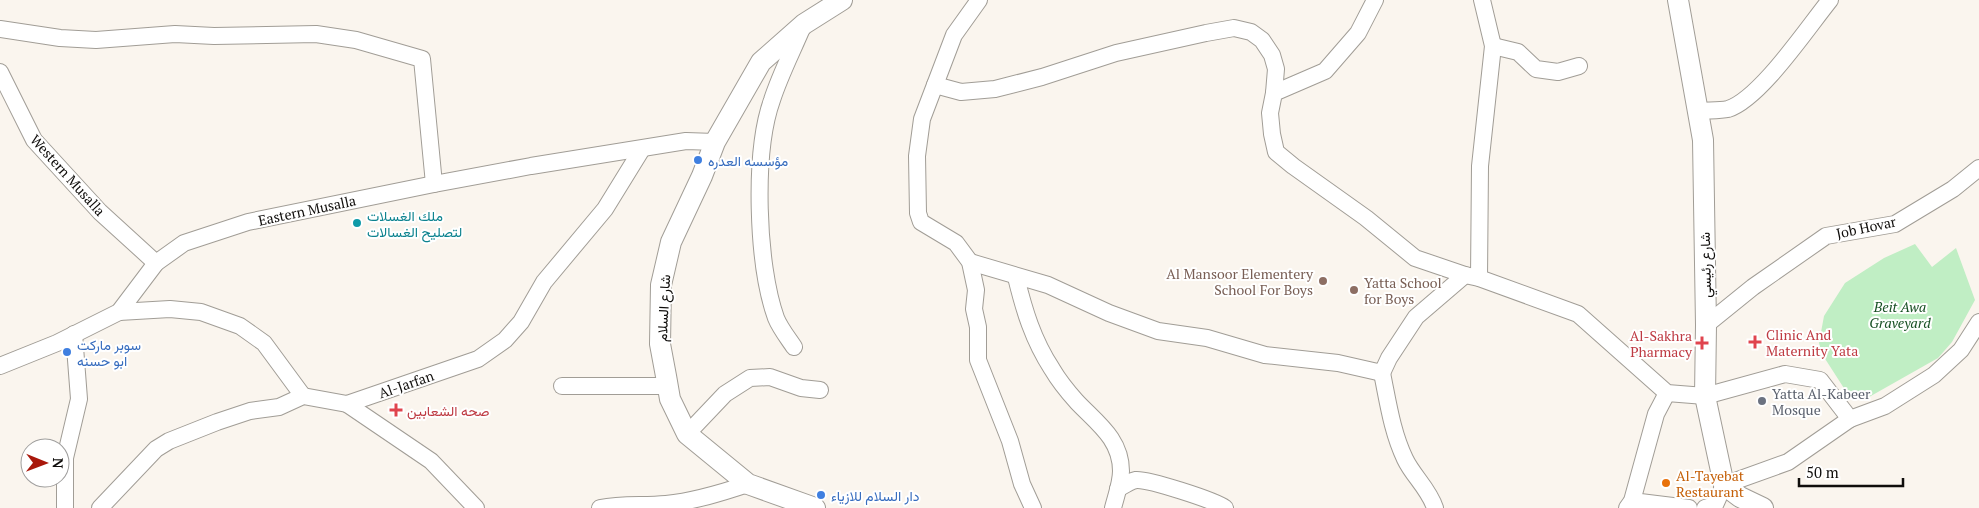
<svg xmlns="http://www.w3.org/2000/svg" width="1979" height="508" font-family="'PT Serif',Vazirmatn,serif">
<rect width="100%" height="100%" fill="#faf5ee"/>
<!-- green -->
<path fill="#c0eec4" d="M 1915,244 L 1932,267 L 1956,248 L 1975,300 L 1952,342 L 1938,358 L 1862,401 L 1849,396 L 1822,354 L 1819,343 L 1824,316 L 1845,283 L 1884,258 Z"/>
<g fill="none" stroke-linecap="round" stroke-linejoin="round">
<defs>
<g id="minor">
<path d="M 979,0 L 954,35 L 922,119 L 917,156 L 918,213 L 921,222 L 956,243 L 970,262 L 976,290 L 974,309 L 978,327 L 978,360 L 1010,441 L 1022,484 L 1033,508"/>
<path d="M 1375,0 L 1358,33 L 1325,71 L 1274,93 L 1270,113 L 1272,134 L 1276,152 L 1293,166 L 1366,218 L 1415,258 L 1465,275 L 1479,278 L 1578,314 L 1667,393 L 1705,396 L 1785,374 L 1820,380 L 1850,419 L 1885,406 L 1934,375 L 1961,350 L 1979,322"/>
<path d="M 0,29 L 60,38 L 96,40 L 175,34 L 214,36 L 316,34 L 356,40 L 422,59 L 434,184"/>
<path d="M 1493,46 L 1518,52 L 1536,69 L 1558,72 L 1579,66"/>
<path d="M 0,72 L 34,140 L 100,212 L 156,263"/>
<path d="M 935,85 L 961,92 L 995,89 L 1042,77 L 1116,53 L 1206,33 L 1234,28 L 1251,32 L 1262,40 L 1272,55 L 1276,69 L 1274,93"/>
<path d="M 1698,111 C 1707,110 1719,111 1728,109 C 1760,99 1808,27 1830,0"/>
<path d="M 970,262 L 1048,285 L 1109,313 L 1158,331 L 1207,338 L 1265,355 L 1338,363 L 1382,373 L 1389,358 L 1416,317 L 1465,275"/>
<path d="M 1016,277 C 1024,310 1033,340 1052,369 C 1059,381 1068,392 1077,402 C 1097,423 1121,439 1121,471 C 1121,483 1116,496 1113,508"/>
<path d="M 1479,278 L 1480,166 L 1493,46 L 1482,0"/>
<path d="M 119,312 L 170,309 L 201,312 L 240,326 L 264,343 L 303,396"/>
<path d="M 1706,325 L 1753,287 L 1826,236 L 1895,224 L 1953,189 L 1979,168"/>
<path d="M 794,347 C 788,338 780,328 776,318 C 757,265 753,153 772,100 C 780,75 793,50 803,26"/>
<path d="M 0,366 L 57,343 L 119,312 L 156,263 L 184,243 L 248,222 L 434,184 L 531,166 L 686,141 L 715,142"/>
<path d="M 1382,373 C 1388,402 1392,432 1405,459 C 1413,476 1429,489 1435,508"/>
<path d="M 562,386 L 668,386"/>
<path d="M 347,404 L 431,461 L 476,508"/>
<path d="M 687,434 L 725,394 L 750,378 L 770,377 L 801,388 L 820,390"/>
<path d="M 1118,489 C 1123,486 1130,481 1136,480 C 1148,479 1214,500 1225,508"/>
<path d="M 1632,501 L 1689,508"/>
<path d="M 65,508 L 65,458 L 79,399 L 74,334"/>
<path d="M 100,508 L 156,449 L 169,441 L 217,422 L 250,411 L 279,407 L 303,396 L 347,404 L 478,359 L 505,340 L 521,322 L 544,282 L 605,209 L 642,149"/>
<path d="M 600,508 C 622,504 644,506 666,504 C 695,501 721,493 748,484"/>
<path d="M 1627,508 L 1632,501 L 1656,414 L 1667,393"/>
<path d="M 1705,508 L 1715,505 L 1724,485 L 1788,462 L 1850,419"/>
</g>
<g id="major">
<path d="M 1678,0 L 1703,140 L 1706,325 L 1705,396 L 1724,485 L 1740,497 L 1763,508"/>
<path d="M 815,508 L 748,484 L 687,434 L 670,399 L 666,376 L 660,344 L 661,285 L 671,242 L 702,176 L 715,142 L 761,62 L 804,24 L 842,0"/>
</g>
</defs>
<!-- minor casing -->
<use href="#minor" stroke="#a19d96" stroke-width="18"/>
<!-- major casing -->
<use href="#major" stroke="#a19d96" stroke-width="22"/>
<!-- minor -->
<use href="#minor" stroke="#fff" stroke-width="16"/>
<!-- major -->
<use href="#major" stroke="#fff" stroke-width="20"/>
</g>
<!-- markers -->
<g fill="#3f7fe0" stroke="#fff" stroke-width="2">
<circle cx="698" cy="160" r="5"/>
<circle cx="67" cy="352" r="5"/>
<circle cx="821" cy="495" r="5"/>
</g>
<circle fill="#0f9aa8" stroke="#fff" stroke-width="2" cx="357" cy="223" r="5"/>
<g fill="#8d6e63" stroke="#fff" stroke-width="2">
<circle cx="1323" cy="281" r="5"/>
<circle cx="1354" cy="290" r="5"/>
</g>
<g fill="#e0444e" stroke="#fff" stroke-width="2">
<path d="M1752.5 334.5h5v5h5v5h-5v5h-5v-5h-5v-5h5z"/>
<path d="M1699.5 335.5h5v5h5v5h-5v5h-5v-5h-5v-5h5z"/>
<path d="M393.5 402.5h5v5h5v5h-5v5h-5v-5h-5v-5h5z"/>
</g>
<circle fill="#6b7280" stroke="#fff" stroke-width="2" cx="1762" cy="401" r="5"/>
<circle fill="#e8710a" stroke="#fff" stroke-width="2" cx="1666" cy="483" r="5"/>
<g text-anchor="middle" dominant-baseline="central" stroke-width="4" stroke-linejoin="round" paint-order="stroke">
<!-- shop labels -->
<g font-size="14" fill="#366cbe" stroke="#fff" text-anchor="start">
<text x="708" y="160">مؤسسه العدره</text>
<text x="77" y="344">سوبر ماركت<tspan x="77" dy="16">ابو حسنه</tspan></text>
<text x="831" y="495">دار السلام للازياء</text>
</g>
<!-- street labels -->
<g font-size="14" fill="#0f0d0b" stroke="#fff">
<text transform="translate(68 175) rotate(48)">Western Musalla</text>
<text transform="translate(307 210) rotate(-12)">Eastern Musalla</text>
<text transform="translate(1866 227) rotate(-12)">Job Hovar</text>
<text transform="translate(1705 265) rotate(-91)">شارع رئيسي</text>
<text transform="translate(663 308) rotate(-87)">شارع السلام</text>
<text transform="translate(406 384) rotate(-19)">Al-Jarfan</text>
</g>
<!-- culture labels -->
<g font-size="14" fill="#0d838f" stroke="#fff" text-anchor="start">
<text x="367" y="215">ملك الغسلات<tspan x="367" dy="16">لتصليح الغسالات</tspan></text>
</g>
<!-- education labels -->
<g font-size="14" fill="#785e54" stroke="#fff" text-anchor="end">
<text x="1313" y="273">Al Mansoor Elementery<tspan x="1313" dy="16">School For Boys</tspan></text>
<text x="1364" y="282" text-anchor="start">Yatta School<tspan x="1364" dy="16">for Boys</tspan></text>
</g>
<!-- park labels -->
<g font-size="14" font-style="italic" fill="#175023" stroke="#fff">
<text x="1900" y="306">Beit Awa<tspan x="1900" dy="16">Graveyard</tspan></text>
</g>
<!-- health labels -->
<g font-size="14" fill="#be3a42" stroke="#fff" text-anchor="start">
<text x="1766" y="334">Clinic And<tspan x="1766" dy="16">Maternity Yata</tspan></text>
<text x="1692" y="335" text-anchor="end">Al-Sakhra<tspan x="1692" dy="16">Pharmacy</tspan></text>
<text x="407" y="410">صحه الشعابين</text>
</g>
<!-- worship labels -->
<g font-size="14" fill="#5b616d" stroke="#fff" text-anchor="start">
<text x="1772" y="393">Yatta Al-Kabeer<tspan x="1772" dy="16">Mosque</tspan></text>
</g>
<!-- food labels -->
<g font-size="14" fill="#c56008" stroke="#fff" text-anchor="start">
<text x="1676" y="475">Al-Tayebat<tspan x="1676" dy="16">Restaurant</tspan></text>
</g>
</g>
<!-- north arrow -->
<g transform="translate(45 463) rotate(91)"><circle r="24" fill="#ffffff" stroke="#9f9e9d"/>
<path d="M0-4L9 19L0 12L-9 19Z" fill="#a9180b"/>
<text y="-8" font-size="14" font-weight="bold" text-anchor="middle" fill="#0f0d0b">N</text>
</g>
<!-- scale -->
<path d="M1799 478v8h104v-8" fill="none" stroke="#0f0d0b" stroke-width="2.5"/>
<text x="1806" y="478" font-size="15" fill="#0f0d0b" stroke="#ffffff" stroke-width="4" paint-order="stroke">50 m</text>
</svg>
